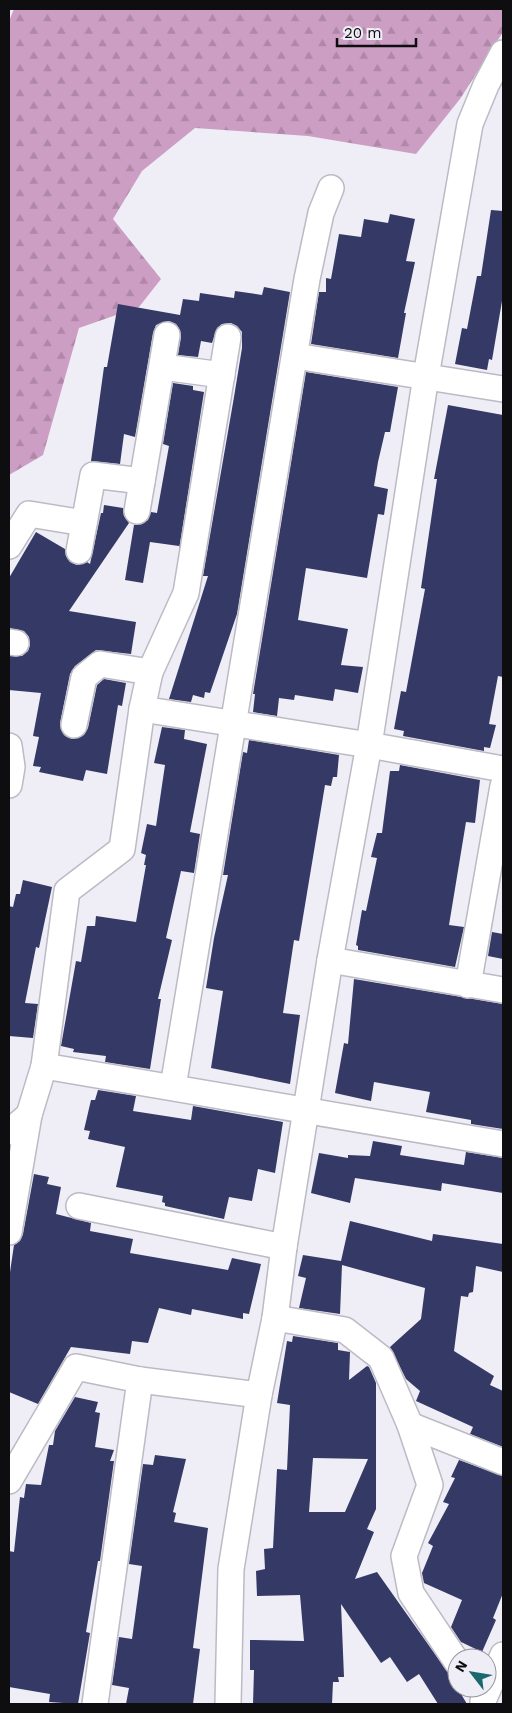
<svg xmlns="http://www.w3.org/2000/svg" width="512" height="1713" font-family="'Work Sans',sans-serif">
<defs>
<pattern id="forest-firs" width="22" height="20" patternUnits="userSpaceOnUse" patternTransform="scale(1.25)"><rect width="22" height="20" fill="#cd9ec4"/><path d="M5 1l3.5 6h-7zM16 11l3.5 6h-7z" fill="#af87a7"/></pattern>
</defs>
<rect width="100%" height="100%" fill="#efedf6"/>
<!-- forest -->
<path fill="url(#forest-firs)" d="M 14,9 L 503,9 L 503,32 L 460,99 L 416,154 L 308,136 L 195,128 L 142,171 L 113,219 L 161,279 L 139,307 L 79,328 L 43,455 L 9,475 L 9,21 Z"/>
<!-- building -->
<g fill="#343a65" fill-rule="evenodd">
<path d="M 491,210 L 503,211 L 503,295 L 492,360 L 489,359 L 487,370 L 455,364 L 462,328 L 467,329 L 477,276 L 481,276 Z"/>
<path d="M 390,214 L 415,219 L 406,261 L 415,262 L 404,313 L 406,313 L 398,358 L 311,344 L 319,292 L 326,292 L 326,278 L 331,279 L 339,234 L 361,237 L 364,219 L 388,223 Z"/>
<path d="M 264,287 L 290,292 L 237,614 L 210,693 L 205,692 L 204,698 L 193,695 L 191,702 L 169,699 L 208,576 L 203,576 L 234,397 L 242,348 L 242,332 L 237,326 L 231,323 L 222,324 L 217,328 L 212,343 L 201,341 L 198,357 L 178,355 L 181,337 L 180,330 L 176,324 L 169,321 L 156,325 L 153,333 L 135,437 L 124,434 L 120,464 L 91,461 L 104,367 L 107,367 L 118,304 L 180,315 L 183,299 L 199,301 L 200,293 L 234,298 L 235,291 L 262,295 Z"/>
<path d="M 306,372 L 398,387 L 390,432 L 385,432 L 378,462 L 374,486 L 388,489 L 384,515 L 378,514 L 367,578 L 306,568 L 298,620 L 348,629 L 341,665 L 363,667 L 358,693 L 335,689 L 333,701 L 295,695 L 294,700 L 279,698 L 277,716 L 253,712 L 255,694 L 253,694 Z"/>
<path d="M 173,383 L 193,386 L 193,390 L 204,392 L 179,550 L 179,546 L 150,542 L 143,583 L 125,580 L 134,525 L 142,524 L 148,520 L 151,512 L 157,513 L 169,446 L 163,444 Z"/>
<path d="M 448,405 L 503,415 L 503,677 L 498,676 L 489,724 L 496,725 L 490,748 L 484,747 L 484,751 L 403,736 L 404,731 L 394,729 L 401,691 L 406,692 L 425,589 L 421,588 L 437,479 L 434,479 Z"/>
<path d="M 104,505 L 123,508 L 124,516 L 129,523 L 69,611 L 136,622 L 131,654 L 96,650 L 75,666 L 70,674 L 60,723 L 64,735 L 72,739 L 84,735 L 88,728 L 97,685 L 104,679 L 126,683 L 122,706 L 118,705 L 107,774 L 86,770 L 83,781 L 39,772 L 41,767 L 33,766 L 39,737 L 33,736 L 41,693 L 9,690 L 9,656 L 22,656 L 28,651 L 30,645 L 29,637 L 24,631 L 9,628 L 9,578 L 36,532 L 65,549 L 66,556 L 70,562 L 77,565 L 87,562 L 90,564 L 101,513 L 103,513 Z"/>
<path d="M 162,727 L 185,730 L 184,739 L 207,744 L 190,832 L 200,834 L 194,873 L 181,871 L 166,938 L 172,940 L 158,999 L 161,999 L 150,1069 L 105,1062 L 106,1056 L 73,1052 L 74,1049 L 61,1046 L 76,961 L 81,962 L 87,926 L 95,926 L 96,916 L 136,922 L 146,865 L 144,865 L 146,855 L 141,853 L 147,824 L 156,826 L 165,765 L 154,763 Z"/>
<path d="M 249,740 L 339,755 L 337,777 L 333,777 L 331,786 L 325,785 L 299,941 L 294,940 L 283,1013 L 300,1015 L 290,1084 L 211,1068 L 223,991 L 206,988 L 214,938 L 228,875 L 223,875 L 243,752 L 247,753 Z"/>
<path d="M 400,765 L 480,780 L 475,823 L 466,822 L 449,925 L 464,927 L 455,967 L 358,950 L 358,946 L 356,945 L 362,910 L 366,911 L 377,858 L 371,857 L 377,833 L 382,833 L 390,771 L 399,771 Z"/>
<path d="M 23,880 L 52,887 L 39,948 L 36,947 L 25,1003 L 38,1004 L 33,1038 L 9,1036 L 9,906 L 13,907 L 16,894 L 20,894 Z"/>
<path d="M 492,932 L 503,934 L 503,959 L 488,956 Z"/>
<path d="M 354,979 L 503,1004 L 503,1129 L 471,1124 L 471,1120 L 426,1112 L 430,1092 L 374,1082 L 371,1101 L 335,1093 L 344,1043 L 348,1044 Z"/>
<path d="M 98,1090 L 136,1096 L 133,1111 L 191,1120 L 193,1106 L 283,1122 L 275,1173 L 258,1169 L 252,1201 L 229,1197 L 224,1219 L 165,1206 L 165,1203 L 162,1202 L 163,1196 L 116,1187 L 125,1147 L 88,1139 L 90,1131 L 84,1130 L 91,1100 L 95,1100 Z"/>
<path d="M 373,1141 L 402,1146 L 400,1155 L 464,1165 L 466,1152 L 503,1158 L 503,1193 L 442,1183 L 441,1191 L 355,1178 L 350,1203 L 311,1193 L 319,1153 L 348,1158 L 348,1155 L 370,1156 Z"/>
<path d="M 34,1174 L 49,1177 L 47,1184 L 61,1187 L 56,1214 L 91,1223 L 90,1231 L 133,1239 L 130,1253 L 228,1270 L 232,1258 L 261,1264 L 249,1314 L 243,1313 L 243,1319 L 192,1309 L 191,1315 L 159,1308 L 148,1343 L 132,1341 L 130,1354 L 71,1347 L 38,1404 L 9,1392 L 9,1279 L 14,1245 L 20,1241 L 23,1234 Z"/>
<path d="M 350,1221 L 432,1241 L 433,1234 L 503,1244 L 503,1272 L 476,1266 L 473,1292 L 469,1293 L 468,1297 L 461,1296 L 454,1351 L 494,1376 L 490,1385 L 503,1391 L 503,1447 L 470,1434 L 473,1427 L 416,1401 L 420,1391 L 406,1379 L 390,1347 L 421,1319 L 425,1288 L 342,1265 L 340,1314 L 299,1308 L 306,1278 L 298,1276 L 303,1255 L 341,1261 Z"/>
<path d="M 293,1336 L 338,1343 L 338,1350 L 350,1352 L 349,1380 L 367,1366 L 369,1367 L 376,1383 L 376,1509 L 367,1529 L 374,1532 L 355,1579 L 377,1572 L 449,1674 L 467,1704 L 438,1704 L 419,1674 L 407,1682 L 390,1657 L 381,1663 L 341,1604 L 344,1677 L 338,1677 L 339,1682 L 333,1682 L 332,1704 L 253,1704 L 254,1670 L 250,1670 L 250,1640 L 304,1641 L 300,1595 L 257,1596 L 256,1571 L 265,1569 L 264,1549 L 273,1548 L 277,1469 L 287,1470 L 290,1405 L 277,1403 L 287,1341 L 292,1342 ZM 313,1458 L 368,1459 L 345,1512 L 309,1512 Z"/>
<path d="M 75,1397 L 98,1402 L 95,1412 L 100,1413 L 95,1447 L 114,1450 L 110,1461 L 114,1461 L 100,1561 L 98,1561 L 86,1632 L 90,1633 L 78,1704 L 49,1702 L 50,1694 L 9,1687 L 9,1551 L 14,1552 L 20,1497 L 24,1498 L 26,1484 L 41,1485 L 49,1445 L 53,1445 L 55,1431 Z"/>
<path d="M 155,1455 L 186,1459 L 173,1512 L 176,1513 L 174,1522 L 208,1528 L 193,1648 L 200,1649 L 193,1704 L 126,1704 L 129,1688 L 112,1685 L 119,1637 L 132,1639 L 142,1566 L 129,1564 L 143,1464 L 153,1465 Z"/>
<path d="M 459,1460 L 503,1476 L 503,1593 L 493,1618 L 496,1620 L 482,1652 L 461,1642 L 451,1627 L 462,1600 L 424,1583 L 422,1573 L 433,1546 L 428,1543 L 449,1504 L 443,1502 L 455,1478 L 451,1477 Z"/>
</g>
<g fill="none" stroke-linecap="round" stroke-linejoin="round">
<defs>
<g id="minor">
<path d="M 295,356 L 503,389"/>
<path d="M 163,367 L 222,375"/>
<path d="M 137,511 L 167,335"/>
<path d="M 9,546 L 29,514 L 84,523"/>
<path d="M 79,551 L 93,475 L 142,481"/>
<path d="M 9,642 L 16,643"/>
<path d="M 142,709 L 369,745 L 503,769"/>
<path d="M 74,725 L 84,677 L 100,664 L 150,672"/>
<path d="M 9,746 L 12,767 L 9,785"/>
<path d="M 330,960 L 503,990"/>
<path d="M 468,985 L 503,786"/>
<path d="M 44,1066 L 503,1144"/>
<path d="M 173,1087 L 307,279 L 321,213 L 331,188"/>
<path d="M 9,1132 L 29,1115 L 44,1066 L 67,891 L 122,849 L 142,709 L 150,672 L 186,593 L 228,337"/>
<path d="M 79,1206 L 284,1247"/>
<path d="M 9,1232 L 29,1115"/>
<path d="M 275,1318 L 345,1330 L 381,1358 L 410,1425 L 430,1485 L 404,1556 L 411,1593 L 457,1662"/>
<path d="M 410,1425 L 503,1462"/>
<path d="M 9,1481 L 76,1367 L 140,1380 L 259,1395"/>
<path d="M 483,1701 L 503,1655"/>
<path d="M 95,1704 L 140,1380"/>
<path d="M 228,1704 L 231,1569 L 259,1395 L 275,1318 L 284,1247 L 330,960 L 369,745 L 426,376 L 470,124 L 486,85 L 503,53"/>
</g>
</defs>
<!-- minor casing -->
<use href="#minor" stroke="#bcbac4" stroke-width="28"/>
<!-- minor -->
<use href="#minor" stroke="#fff" stroke-width="25"/>
</g>
<!-- border -->
<rect width="512" height="1713" fill="none" stroke="#0e0d10" stroke-width="20"/>
<!-- north arrow -->
<g transform="translate(472 1673) rotate(301)"><circle r="24" fill="#efedf6" stroke="#95939a"/>
<path d="M0-4L9 19L0 12L-9 19Z" fill="#1b686d"/>
<text y="-8" font-size="14" font-weight="bold" text-anchor="middle" fill="#0e0d10">N</text>
</g>
<!-- scale -->
<path d="M337 38v8h79v-8" fill="none" stroke="#0e0d10" stroke-width="2.5"/>
<text x="344" y="38" font-size="15" fill="#0e0d10" stroke="#efedf6" stroke-width="4" paint-order="stroke">20 m</text>
</svg>
